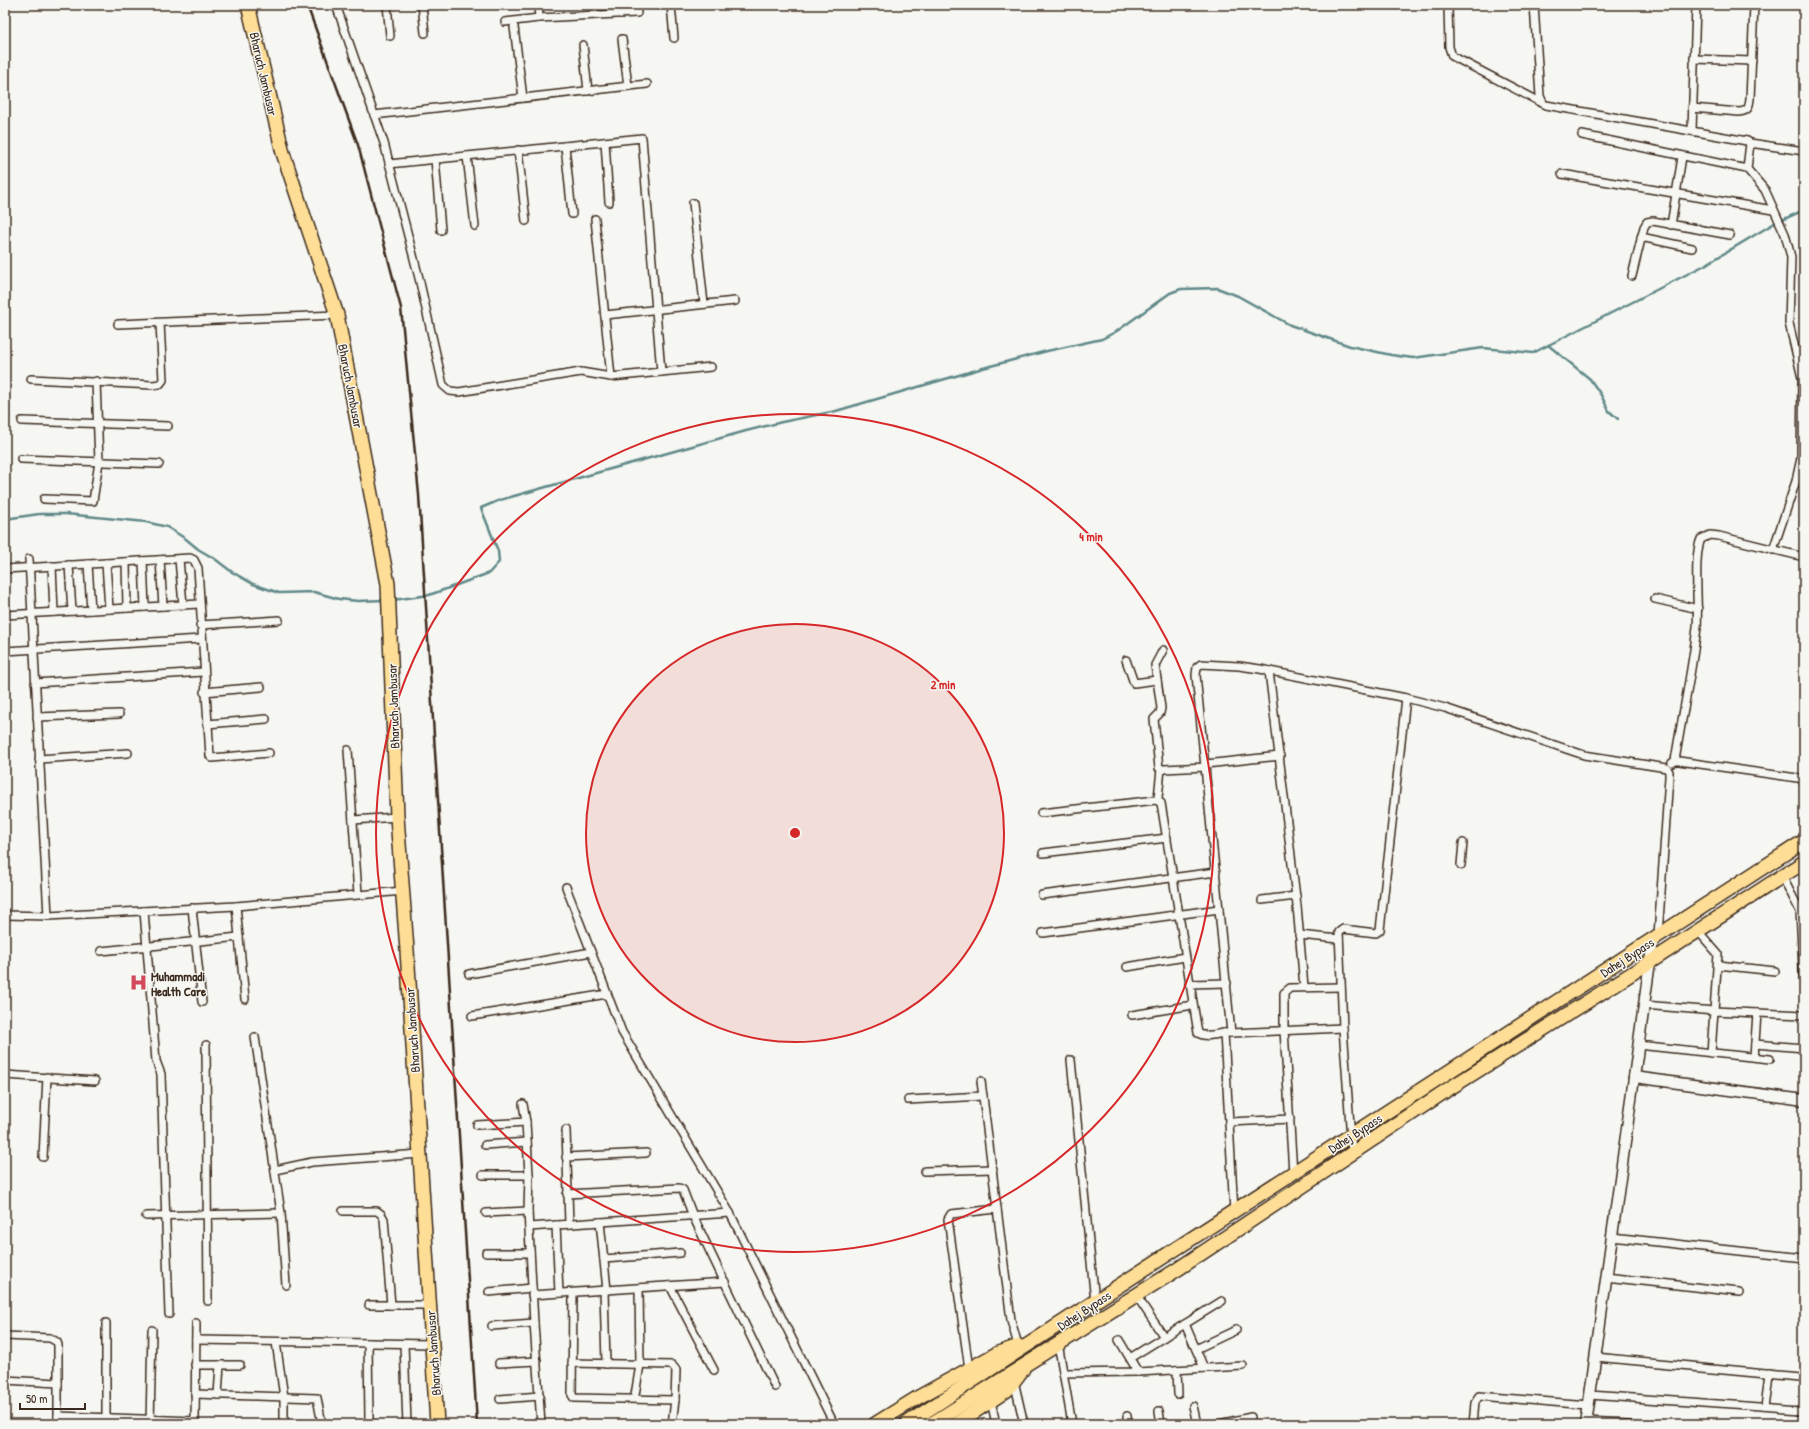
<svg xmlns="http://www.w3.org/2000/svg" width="1809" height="1429" font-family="'Patrick Hand',sans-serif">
<rect width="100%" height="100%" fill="#f6f6f2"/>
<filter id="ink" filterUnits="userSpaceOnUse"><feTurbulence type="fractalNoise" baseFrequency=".025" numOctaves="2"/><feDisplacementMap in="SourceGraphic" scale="8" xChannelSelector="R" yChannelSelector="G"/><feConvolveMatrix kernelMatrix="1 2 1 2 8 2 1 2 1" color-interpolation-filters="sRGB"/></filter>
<g filter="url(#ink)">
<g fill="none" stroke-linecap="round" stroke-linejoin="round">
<!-- stream -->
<g stroke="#5f8988" stroke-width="2.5">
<path d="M 1548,345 L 1590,379 L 1601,395 L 1609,411 L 1618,419"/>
<path d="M 5,519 L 39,514 L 66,514 L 146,522 L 167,527 L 186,539 L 198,549 L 215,559 L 232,572 L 253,584 L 279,593 L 314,592 L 339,599 L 358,601 L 384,600"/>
<path d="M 393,600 L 429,595 L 446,589 L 489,573 L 499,562 L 498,551 L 481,508 L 500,500 L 746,431 L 782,422 L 836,411 L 983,368 L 1047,351 L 1102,339 L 1117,331 L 1170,293 L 1181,289 L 1217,288 L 1238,296 L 1290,325 L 1350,346 L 1391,355 L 1413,358 L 1483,348 L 1533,353 L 1705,265 L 1773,224 L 1804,210"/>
</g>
<defs>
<g id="street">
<path d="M 336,5 L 384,143 L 419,278 L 443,385 L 450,391 L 459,392 L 581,372 L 611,377 L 711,367"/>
<path d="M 387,5 L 390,36"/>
<path d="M 422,5 L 425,33"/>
<path d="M 538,5 L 539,18"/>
<path d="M 671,5 L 674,38"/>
<path d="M 1448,5 L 1449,47 L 1452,56 L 1546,105 L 1747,141 L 1750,143 L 1747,169 L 1765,190 L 1785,234 L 1791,257 L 1789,323 L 1802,378 L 1801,458 L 1796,481 L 1773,550"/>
<path d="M 1534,5 L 1540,96 L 1543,103"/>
<path d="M 621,14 L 626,5"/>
<path d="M 505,22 L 539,18 L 637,13 L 636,5"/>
<path d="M 514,27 L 523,98"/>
<path d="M 622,39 L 628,86"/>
<path d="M 583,45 L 588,91"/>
<path d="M 1694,59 L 1752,61"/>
<path d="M 1692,108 L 1739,112 C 1748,111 1749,108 1750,99 L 1754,5"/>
<path d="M 374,115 L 647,84"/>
<path d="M 1692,131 L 1696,5"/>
<path d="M 1582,135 L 1747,169"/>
<path d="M 605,142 L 609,202"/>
<path d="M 1750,143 L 1804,151"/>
<path d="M 565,146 L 572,214"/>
<path d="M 518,150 L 526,221"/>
<path d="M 467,156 L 475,226"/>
<path d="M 435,159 L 441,230"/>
<path d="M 389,164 L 642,138 L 661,372"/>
<path d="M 1562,174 L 1773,210"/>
<path d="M 693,203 L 704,304"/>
<path d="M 595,219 L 611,377"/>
<path d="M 1671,225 L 1682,157"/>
<path d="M 1641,237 L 1692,248"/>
<path d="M 1632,276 L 1644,227 L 1647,222 L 1653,221 L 1730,235"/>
<path d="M 605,315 L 735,301"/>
<path d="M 118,324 L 337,315"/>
<path d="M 31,379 L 153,385 L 160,384 L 163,380 L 160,323"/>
<path d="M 22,421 L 168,426"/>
<path d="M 21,459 L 159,464"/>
<path d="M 44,499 L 93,501 L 99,462 L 96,381"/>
<path d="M 29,559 L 48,916"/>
<path d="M 179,559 L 183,605"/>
<path d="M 160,560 L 163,606"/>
<path d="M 143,561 L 145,607"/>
<path d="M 126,562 L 127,608"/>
<path d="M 106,563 L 109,609"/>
<path d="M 88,564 L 91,610"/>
<path d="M 69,565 L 72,611"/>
<path d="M 52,566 L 54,612"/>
<path d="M 5,569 L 190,558 L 194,560 L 198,568 L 210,756 L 212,758 L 269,753"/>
<path d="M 1655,599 L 1698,609"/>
<path d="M 5,615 L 199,604"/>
<path d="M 200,625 L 279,620"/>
<path d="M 1163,650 L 1155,665 L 1161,708 L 1160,713 L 1154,719 L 1159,768 L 1164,769 L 1206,767"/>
<path d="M 5,651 L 201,639"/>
<path d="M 1126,660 L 1134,683 L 1157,680"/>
<path d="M 1269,671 L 1297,906 L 1304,987"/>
<path d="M 35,683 L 203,672"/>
<path d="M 204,692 L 261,687"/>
<path d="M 37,717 L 119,714"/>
<path d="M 207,724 L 266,719"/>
<path d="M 348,750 L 358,894"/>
<path d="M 39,759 L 128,753"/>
<path d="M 1675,761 C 1682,716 1692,672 1697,627 C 1699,605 1693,556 1701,539 L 1710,535 L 1719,536 L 1804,557"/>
<path d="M 1672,763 L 1675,761 L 1679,761 L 1804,779"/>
<path d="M 1206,764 L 1280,756"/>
<path d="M 1159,801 L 1158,798 L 1161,769"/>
<path d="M 1041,813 L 1156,800 L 1161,803 L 1198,1033 C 1205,1038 1216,1034 1224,1033"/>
<path d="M 353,820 L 397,817"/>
<path d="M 1043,853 L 1167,838"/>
<path d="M 1461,865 L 1463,843"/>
<path d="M 1782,876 L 1800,911 L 1804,986"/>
<path d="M 566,887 L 622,1032 L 730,1213 L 834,1424"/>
<path d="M 1042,895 L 1216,872"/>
<path d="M 1262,900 L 1296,896"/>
<path d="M 236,906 L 245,999"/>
<path d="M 192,908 L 202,1002"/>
<path d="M 144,911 L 156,1061 L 161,1074 L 169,1314"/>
<path d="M 5,915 L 48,916 L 236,906 L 403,891"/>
<path d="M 1698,931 L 1718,954 L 1711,1053"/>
<path d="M 1043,933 L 1219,909"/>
<path d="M 1299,935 L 1339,939"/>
<path d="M 101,951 L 239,937"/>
<path d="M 1718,965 L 1775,971"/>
<path d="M 1127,967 L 1185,957"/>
<path d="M 469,974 L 591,952"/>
<path d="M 1189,984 L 1227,983"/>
<path d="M 1644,1005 L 1714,1011 L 1804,1015"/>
<path d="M 1132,1015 L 1193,1005"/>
<path d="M 472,1016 L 607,994"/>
<path d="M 1231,1033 L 1343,1028"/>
<path d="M 255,1037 L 281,1213 L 286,1285"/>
<path d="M 1755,1044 L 1804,1048"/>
<path d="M 206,1045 L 208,1301"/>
<path d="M 1638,1045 L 1770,1059"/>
<path d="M 1754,1057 L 1757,1013"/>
<path d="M 1071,1060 L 1095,1302"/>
<path d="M 5,1075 L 95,1081"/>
<path d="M 981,1081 L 1011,1320 L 1019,1349"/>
<path d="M 908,1100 L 983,1096"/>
<path d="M 523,1104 L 526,1122 L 529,1175 L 528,1211 L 534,1323 L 541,1424"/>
<path d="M 1229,1122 L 1290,1119"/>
<path d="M 477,1125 L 526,1122"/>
<path d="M 566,1130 L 569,1224"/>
<path d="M 485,1145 L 527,1142"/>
<path d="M 1352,1153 L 1343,1028 L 1339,932 L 1343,929 L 1376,933 L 1380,930 L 1406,698"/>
<path d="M 43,1157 L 47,1077"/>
<path d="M 566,1157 L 646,1153"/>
<path d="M 275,1170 L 312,1162 L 420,1154"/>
<path d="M 925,1171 L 993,1169"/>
<path d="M 1293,1173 L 1284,1030 L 1284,993 L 1290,988 L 1341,987"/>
<path d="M 483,1175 L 529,1175"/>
<path d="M 567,1194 L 679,1188 L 683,1190 L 693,1216 L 775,1387"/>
<path d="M 343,1211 L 377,1211 L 381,1214 L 384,1219 L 391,1305"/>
<path d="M 1234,1212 L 1224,1033 L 1231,1033 L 1196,675 L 1197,667 L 1201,664 L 1239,666 L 1260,669 L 1406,698 L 1445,708 L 1584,755 L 1667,768 L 1669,772 L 1669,777 L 1658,935"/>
<path d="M 486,1213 L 528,1211"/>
<path d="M 146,1216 L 281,1213"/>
<path d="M 600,1222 L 607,1290"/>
<path d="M 556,1225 L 559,1293"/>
<path d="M 529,1227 L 730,1213"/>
<path d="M 1612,1237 L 1804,1258"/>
<path d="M 486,1253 L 530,1253"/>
<path d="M 604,1259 L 680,1253"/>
<path d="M 1606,1277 L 1739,1292"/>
<path d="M 670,1286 L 714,1370"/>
<path d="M 604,1290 L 606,1364"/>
<path d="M 489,1292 L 532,1288"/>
<path d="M 573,1293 L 572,1395 L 574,1398 L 675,1400"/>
<path d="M 532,1295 L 725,1282"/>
<path d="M 1136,1295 L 1164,1337"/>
<path d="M 369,1305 L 429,1305"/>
<path d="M 1185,1324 L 1204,1368"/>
<path d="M 492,1326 L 534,1323"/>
<path d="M 5,1336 L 50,1338 L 57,1342 L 58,1345 L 58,1424"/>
<path d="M 196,1340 L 432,1344"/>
<path d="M 1119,1340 L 1138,1372"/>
<path d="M 276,1342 L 284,1397 L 284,1424"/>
<path d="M 368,1343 L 369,1420"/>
<path d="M 1058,1343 L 1072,1424"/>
<path d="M 404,1344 L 407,1424"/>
<path d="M 1196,1349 L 1236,1330"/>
<path d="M 1595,1357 L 1799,1376"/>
<path d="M 1130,1358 L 1222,1301"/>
<path d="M 499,1363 L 537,1361"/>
<path d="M 572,1363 L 672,1365 L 676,1370 L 675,1400 L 672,1424"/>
<path d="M 195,1365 L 240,1365"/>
<path d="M 969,1369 L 948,1219 L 951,1214 L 997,1209"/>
<path d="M 1177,1370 L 1178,1394"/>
<path d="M 1063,1373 L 1138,1372 L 1243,1366"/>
<path d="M 5,1380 L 58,1383"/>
<path d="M 1014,1381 L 1024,1424"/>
<path d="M 195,1394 L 317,1398 L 322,1424"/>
<path d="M 218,1395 L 220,1365"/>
<path d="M 635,1395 L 640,1365 L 639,1288"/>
<path d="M 1590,1395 L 1802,1410"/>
<path d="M 500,1399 L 540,1396"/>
<path d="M 991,1401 L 996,1424"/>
<path d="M 1193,1406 L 1197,1424"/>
<path d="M 1766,1407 L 1770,1373"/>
<path d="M 1159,1411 L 1161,1424"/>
<path d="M 58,1416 L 195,1421"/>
<path d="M 1127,1416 L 1128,1424"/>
<path d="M 1586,1421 L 1649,1424"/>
<path d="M 106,1424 L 106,1323"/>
<path d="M 150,1424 L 152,1330"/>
<path d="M 195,1424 L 196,1323"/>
<path d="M 1219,1424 L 1251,1417"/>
<path d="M 1473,1424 L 1475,1402 L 1479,1396 L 1588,1405"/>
</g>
<g id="secondary">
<path d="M 1634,1077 L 1804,1100"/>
<path d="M 1586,1424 L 1653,940"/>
</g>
<g id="highway">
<path d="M 248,5 L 283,153 L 337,315 L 388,584 L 397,817 L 407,950 L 437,1424"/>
<path d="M 875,1424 L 917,1398 L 998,1353 L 1019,1346"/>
<path d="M 906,1424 L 1804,841"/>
<path d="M 931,1424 L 1178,1269 L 1447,1090 L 1650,962 L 1804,862"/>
<path d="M 956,1424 L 1007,1390 L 1023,1369"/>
</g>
</defs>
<!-- street casing -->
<use href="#street" stroke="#3b2a1e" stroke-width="10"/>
<!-- secondary casing -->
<use href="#secondary" stroke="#3b2a1e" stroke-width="13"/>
<!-- highway casing -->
<use href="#highway" stroke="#3b2a1e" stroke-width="16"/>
<!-- street -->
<use href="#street" stroke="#f6f6f2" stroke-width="7"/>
<!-- secondary -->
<use href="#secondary" stroke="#f6f6f2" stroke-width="10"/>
<!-- highway -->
<use href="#highway" stroke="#fede96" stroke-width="13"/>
<!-- rail -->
<path stroke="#3b2a1e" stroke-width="2.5" d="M 307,5 L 358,145 L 401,308 L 419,495 L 477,1424"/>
</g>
</g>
<!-- distance rings -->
<circle cx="795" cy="833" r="209" fill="#d62828" fill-opacity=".12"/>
<g fill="none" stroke="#d62828" stroke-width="2">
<circle cx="795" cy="833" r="209"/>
<circle cx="795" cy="833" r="419"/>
</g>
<!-- icons -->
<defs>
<symbol id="hospital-bare" viewBox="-9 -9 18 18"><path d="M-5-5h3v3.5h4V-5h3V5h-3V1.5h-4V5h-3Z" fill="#d1495b" stroke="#f6f6f2" stroke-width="2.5" paint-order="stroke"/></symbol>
</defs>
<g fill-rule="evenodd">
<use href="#hospital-bare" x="126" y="970" width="25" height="25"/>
</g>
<g text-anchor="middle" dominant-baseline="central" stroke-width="3" stroke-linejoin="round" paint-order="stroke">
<!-- street labels -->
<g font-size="13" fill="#3b2a1e" stroke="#f6f6f2">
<text transform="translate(264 74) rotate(77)">Bharuch Jambusar</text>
<text transform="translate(351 386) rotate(79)">Bharuch Jambusar</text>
<text transform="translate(393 706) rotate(-92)">Bharuch Jambusar</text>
<text transform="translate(1627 957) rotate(-33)">Dahej Bypass</text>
<text transform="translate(412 1030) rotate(-94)">Bharuch Jambusar</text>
<text transform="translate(1355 1133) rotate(-33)">Dahej Bypass</text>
<text transform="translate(1084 1310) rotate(-33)">Dahej Bypass</text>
<text transform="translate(433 1353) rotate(-94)">Bharuch Jambusar</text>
</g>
<!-- poi labels -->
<g font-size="13" font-weight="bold" fill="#3b2a1e" stroke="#f6f6f2" text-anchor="start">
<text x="151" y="976">Muhammadi<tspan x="151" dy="15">Health Care</tspan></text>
</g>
</g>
<circle cx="795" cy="833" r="6" fill="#d62828" stroke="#f6f6f2" stroke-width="2"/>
<g font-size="12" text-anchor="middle" font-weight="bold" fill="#d62828" stroke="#f6f6f2" stroke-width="3" stroke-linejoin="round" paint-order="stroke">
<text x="1091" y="541">4 min</text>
<text x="943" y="689">2 min</text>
</g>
<!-- margin -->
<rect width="1809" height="1429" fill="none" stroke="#f6f6f2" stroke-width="20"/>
<rect x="10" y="10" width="1789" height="1409" fill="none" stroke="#3b2a1e" stroke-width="1.5" filter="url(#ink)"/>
<!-- scale -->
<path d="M20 1403v6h65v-6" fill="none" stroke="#3b2a1e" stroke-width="2"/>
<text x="26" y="1403" font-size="12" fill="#3b2a1e" stroke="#f6f6f2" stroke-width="3" paint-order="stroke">50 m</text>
</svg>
